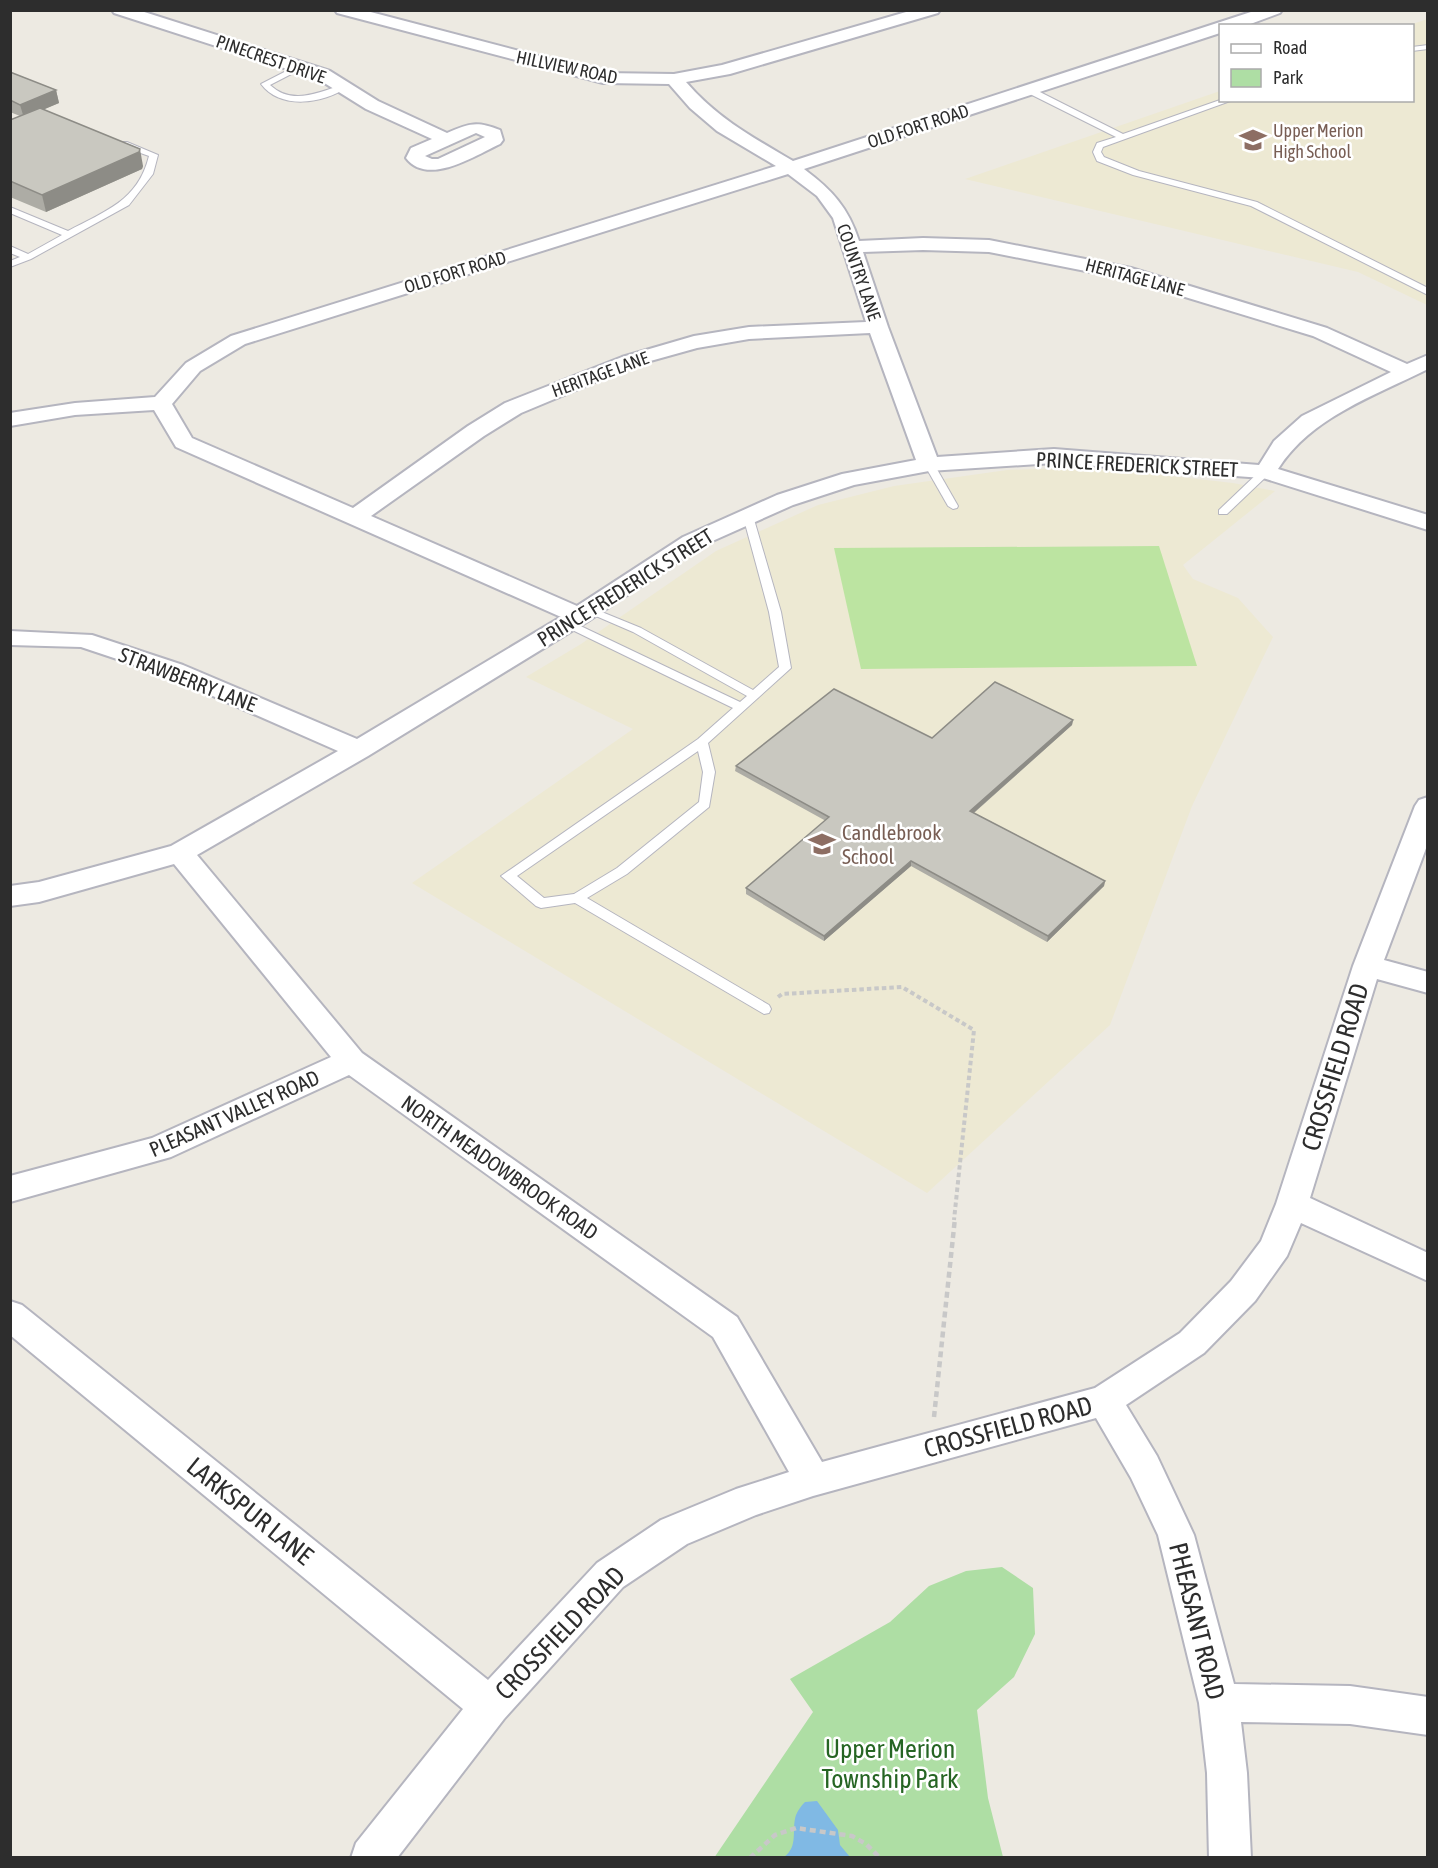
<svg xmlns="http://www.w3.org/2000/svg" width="1438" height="1868" font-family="'Asap Condensed',sans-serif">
<rect width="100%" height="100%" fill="#edeae2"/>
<!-- education -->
<g fill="#ede9d3">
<path d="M 1427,19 L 1427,305 L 1358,272 L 965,179 L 1220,91 L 1220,100 L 1412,100 L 1412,26 L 1410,25 Z"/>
<path d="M 1090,467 L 1233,483 L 1275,491 L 1183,565 L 1193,579 L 1238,598 L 1273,637 L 1192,806 L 1110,1025 L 927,1193 L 412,883 L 633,729 L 526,677 L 581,644 L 716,551 L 818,505 L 894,486 L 1007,470 Z"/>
</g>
<!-- green -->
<path fill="#aedea4" d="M 1002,1567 L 1033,1588 L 1035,1634 L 1014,1677 L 977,1710 L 988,1798 L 1003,1857 L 714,1858 L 813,1712 L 790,1679 L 890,1622 L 929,1586 L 966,1571 Z"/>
<!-- pitch -->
<path fill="#bce4a1" d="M 1159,546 L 1197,666 L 861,669 L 834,548 Z"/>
<!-- water -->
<path fill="#80b9e4" d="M 817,1801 L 838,1830 L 840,1845 L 850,1857 L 784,1857 C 799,1846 791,1830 796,1815 C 798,1810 802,1805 805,1802 Z"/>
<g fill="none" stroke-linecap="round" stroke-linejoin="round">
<defs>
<g id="lane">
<path d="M 1428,45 L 1428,49 L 1412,51 L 1412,47 Z"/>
<path d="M 298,65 L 302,67 L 301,69 L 270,85 C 293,106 317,92 343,85 L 347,87 C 324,104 280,110 261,84 Z"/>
<path d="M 1026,88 L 1032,88 L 1123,134 L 1220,100 L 1233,100 L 1103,147 L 1101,152 L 1104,157 L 1139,171 L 1257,202 L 1428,288 L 1428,295 L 1251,206 L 1133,175 L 1097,161 L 1093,152 L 1097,143 L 1116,137 L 1026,92 Z"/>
<path d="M 121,142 L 127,142 L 158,155 L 153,174 L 129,205 L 31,259 L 10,267 L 10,261 L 20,257 L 10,253 L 10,246 L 28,254 L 62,235 L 10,213 L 10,207 L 68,231 C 105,211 138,201 149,156 L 121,146 Z"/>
<path d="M 929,461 L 934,464 L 958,506 L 957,508 L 953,509 L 948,506 L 924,464 Z"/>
<path d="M 1265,469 L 1269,470 L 1269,474 L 1227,514 L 1219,514 L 1219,510 L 1261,470 Z"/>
<path d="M 748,513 L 753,516 L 781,612 L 791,668 L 708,743 L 715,772 L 709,807 L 627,874 L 587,898 L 769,1005 L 771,1009 L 769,1013 L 764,1014 L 575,903 L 541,908 L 536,906 L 501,876 L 698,739 L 733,708 L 562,625 L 562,621 L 570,621 L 740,702 L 747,696 L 633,632 L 582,610 L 588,607 L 592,608 L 641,628 L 753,690 L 779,667 L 769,612 L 743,516 ZM 698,751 L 703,772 L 699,802 L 617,868 L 574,894 L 544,898 L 517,876 Z"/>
</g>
<g id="street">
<path d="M 112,10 L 138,10 L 330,71 L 378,101 L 447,133 C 470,123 477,121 500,130 L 503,140 L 500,144 C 476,155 428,187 406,158 L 411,148 L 432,139 L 366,109 L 318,79 L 114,13 ZM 476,133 L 485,137 L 438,159 L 432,159 L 425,156 Z"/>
<path d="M 335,10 L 363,10 L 603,73 L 674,74 L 722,65 L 913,10 L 940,10 L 938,13 L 730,74 L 686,82 C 717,118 752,137 793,161 L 1257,10 L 1282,10 L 1280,13 L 1245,26 L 1220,26 L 1220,33 L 804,169 C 832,190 848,207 859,241 L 923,238 L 989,240 L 1131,268 L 1327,328 L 1407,364 L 1428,355 L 1428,369 C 1374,396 1311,417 1278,469 L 1428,515 L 1428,530 L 1263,478 L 1054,463 L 929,471 L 854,485 L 793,505 L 699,547 L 588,621 L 368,756 L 197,855 L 362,1053 L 737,1317 L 822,1462 L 1095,1388 L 1180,1333 L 1231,1281 L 1261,1241 L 1276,1204 L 1353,966 L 1415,806 L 1419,800 L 1428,797 L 1428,843 L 1384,960 L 1428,972 L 1428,993 L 1377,979 L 1310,1198 L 1428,1253 L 1428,1281 L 1301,1223 L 1287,1256 L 1255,1301 L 1204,1353 L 1126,1405 L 1157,1456 L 1194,1535 L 1234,1684 L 1350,1686 L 1428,1697 L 1428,1735 L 1350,1724 L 1241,1722 L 1247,1773 L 1251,1858 L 1209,1858 L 1207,1773 L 1199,1703 L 1158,1535 L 1131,1478 L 1096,1418 L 813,1496 L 756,1515 L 687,1544 L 623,1587 L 504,1719 L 397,1858 L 351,1858 L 356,1843 L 463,1709 L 10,1335 L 10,1301 L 22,1305 L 488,1680 L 597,1563 L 661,1520 L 736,1489 L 789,1472 L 713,1337 L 349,1075 L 171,1157 L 10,1202 L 10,1176 L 152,1138 L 331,1057 L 174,864 L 39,902 L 10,906 L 10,886 L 39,882 L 171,846 L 338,751 L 165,675 L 81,647 L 10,645 L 10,631 L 92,635 L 183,665 L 357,739 L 561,617 L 176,447 L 154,410 L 75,415 L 10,426 L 10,413 L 75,403 L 155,397 L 186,363 L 231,336 L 776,166 L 717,131 L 690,108 L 669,84 L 603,83 L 337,13 ZM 788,174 L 817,196 L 833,218 L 866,322 L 749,327 L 694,336 L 622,357 L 505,403 L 468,426 L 353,508 L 192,438 L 172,404 L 200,371 L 245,344 ZM 923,250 L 989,252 L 1126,279 L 1313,336 L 1391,372 L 1302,416 L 1274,441 L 1259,465 L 1054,449 L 937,457 L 888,327 L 863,252 ZM 870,333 L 916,460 L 842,474 L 777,495 L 683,537 L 577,606 L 371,516 L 484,436 L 521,413 L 636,365 L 697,348 L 749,339 Z"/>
</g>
</defs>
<!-- lane casing -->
<use href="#lane" stroke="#b5b5bf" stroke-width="2"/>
<!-- street casing -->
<use href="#street" stroke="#b5b5bf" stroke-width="4"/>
<!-- path-far1 -->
<path stroke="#c8c8c8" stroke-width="4" stroke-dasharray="4.5 3" stroke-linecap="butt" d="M 778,997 L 782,994 L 902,987 L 974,1030 L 954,1220"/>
<!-- path -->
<g stroke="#c8c8c8" stroke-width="4.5" stroke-dasharray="6 4" stroke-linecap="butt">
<path d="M 934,1417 L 955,1218"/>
<path d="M 750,1858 L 775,1835 L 796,1828 L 852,1836 L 866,1844 L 880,1858"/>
</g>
<!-- lane -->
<use href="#lane" fill="#fff" fill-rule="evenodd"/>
<!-- street -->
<use href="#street" fill="#fff" fill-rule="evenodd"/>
</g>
<!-- wall -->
<g fill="#adaca5">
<path d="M 10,72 L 56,90 L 59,103 L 44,109 L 143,166 L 142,169 L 46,212 L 10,197 L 10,120 L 20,116 L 10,112 Z"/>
<path d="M 1073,720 L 1072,725 L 974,813 L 1105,881 L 1104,886 L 1047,942 L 911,866 L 824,941 L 746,894 L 746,888 L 826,821 L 735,771 L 736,766 L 932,738 Z"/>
</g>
<!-- shaded-wall -->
<g fill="#8d8c86">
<path d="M 56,90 L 59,103 L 24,118 L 20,105 Z"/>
<path d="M 140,149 L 143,166 L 142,169 L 46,212 L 42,195 Z"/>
<path d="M 1073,720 L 1072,725 L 970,816 L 970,811 Z"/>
<path d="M 911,861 L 911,866 L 824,941 L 824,936 Z"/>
<path d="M 1105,881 L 1104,886 L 1047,942 L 1048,936 Z"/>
</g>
<!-- building -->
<g fill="#c9c8c0" stroke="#8d8c86" stroke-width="1.5">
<path d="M 10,72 L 56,90 L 20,105 L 10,100 Z"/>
<path d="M 40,108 L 140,149 L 139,152 L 42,195 L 10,181 L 10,120 Z"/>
<path d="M 995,682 L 1073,720 L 970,811 L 1105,881 L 1048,936 L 911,861 L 824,936 L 746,888 L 829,817 L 736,766 L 834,689 L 932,738 Z"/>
</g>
<!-- icons -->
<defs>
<symbol id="school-bare" viewBox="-9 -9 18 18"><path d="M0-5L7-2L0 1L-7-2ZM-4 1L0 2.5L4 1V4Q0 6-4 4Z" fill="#8d6e63" stroke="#fff" stroke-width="2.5" paint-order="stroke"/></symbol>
</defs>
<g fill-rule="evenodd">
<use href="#school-bare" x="1234" y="121" width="38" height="38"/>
<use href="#school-bare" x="803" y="825" width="38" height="38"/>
</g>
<g text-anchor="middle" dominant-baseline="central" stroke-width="5" stroke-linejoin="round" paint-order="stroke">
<!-- far-street labels -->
<g font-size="18" fill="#2d2d2d" stroke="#fff">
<text transform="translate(271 59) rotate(19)">PINECREST DRIVE</text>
<text transform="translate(567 67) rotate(12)">HILLVIEW ROAD</text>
<text transform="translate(918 126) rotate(-18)">OLD FORT ROAD</text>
<text transform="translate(455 272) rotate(-17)">OLD FORT ROAD</text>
<text transform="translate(859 272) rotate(71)">COUNTRY LANE</text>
<text transform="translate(1135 277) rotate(15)">HERITAGE LANE</text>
<text transform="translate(600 374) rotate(-20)">HERITAGE LANE</text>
</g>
<!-- far-education labels -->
<g font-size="18" fill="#785e54" stroke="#fff" text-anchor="start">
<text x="1273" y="130">Upper Merion<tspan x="1273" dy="21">High School</tspan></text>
</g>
<!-- street labels -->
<g font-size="21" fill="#2d2d2d" stroke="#fff">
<text transform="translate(1137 464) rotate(3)">PRINCE FREDERICK STREET</text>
<text transform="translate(625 587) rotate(-32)">PRINCE FREDERICK STREET</text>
<text transform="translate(188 679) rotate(21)">STRAWBERRY LANE</text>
<text transform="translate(234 1113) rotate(-24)">PLEASANT VALLEY ROAD</text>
<text transform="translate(500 1167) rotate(35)">NORTH MEADOWBROOK ROAD</text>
</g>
<!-- education labels -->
<g font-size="21" fill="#785e54" stroke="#fff" text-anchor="start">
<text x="842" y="832">Candlebrook<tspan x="842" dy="24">School</tspan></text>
</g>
<!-- near-street labels -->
<g font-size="26" fill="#2d2d2d" stroke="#fff">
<text transform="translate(1335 1067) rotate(-73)">CROSSFIELD ROAD</text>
<text transform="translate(1008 1427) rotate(-15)">CROSSFIELD ROAD</text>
<text transform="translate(250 1511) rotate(39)">LARKSPUR LANE</text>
<text transform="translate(1197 1621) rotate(76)">PHEASANT ROAD</text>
<text transform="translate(560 1633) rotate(-46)">CROSSFIELD ROAD</text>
</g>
<!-- near-park labels -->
<g font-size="26" fill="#266523" stroke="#fff">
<text x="890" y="1749">Upper Merion<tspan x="890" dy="30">Township Park</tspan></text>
</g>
</g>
<!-- border -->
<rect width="1438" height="1868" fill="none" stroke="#2d2d2d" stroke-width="24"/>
<!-- legend -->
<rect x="1219" y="24" width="195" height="78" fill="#ffffff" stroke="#ababab" stroke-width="1.5"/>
<rect x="1231" y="44" width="30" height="9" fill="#ffffff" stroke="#ababab" stroke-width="1.5"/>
<text x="1273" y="54" font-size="18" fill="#2d2d2d">Road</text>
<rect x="1231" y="69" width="30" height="18" fill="#aedea4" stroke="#ababab" stroke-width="1.5"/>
<text x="1273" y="84" font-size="18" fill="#2d2d2d">Park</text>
</svg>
